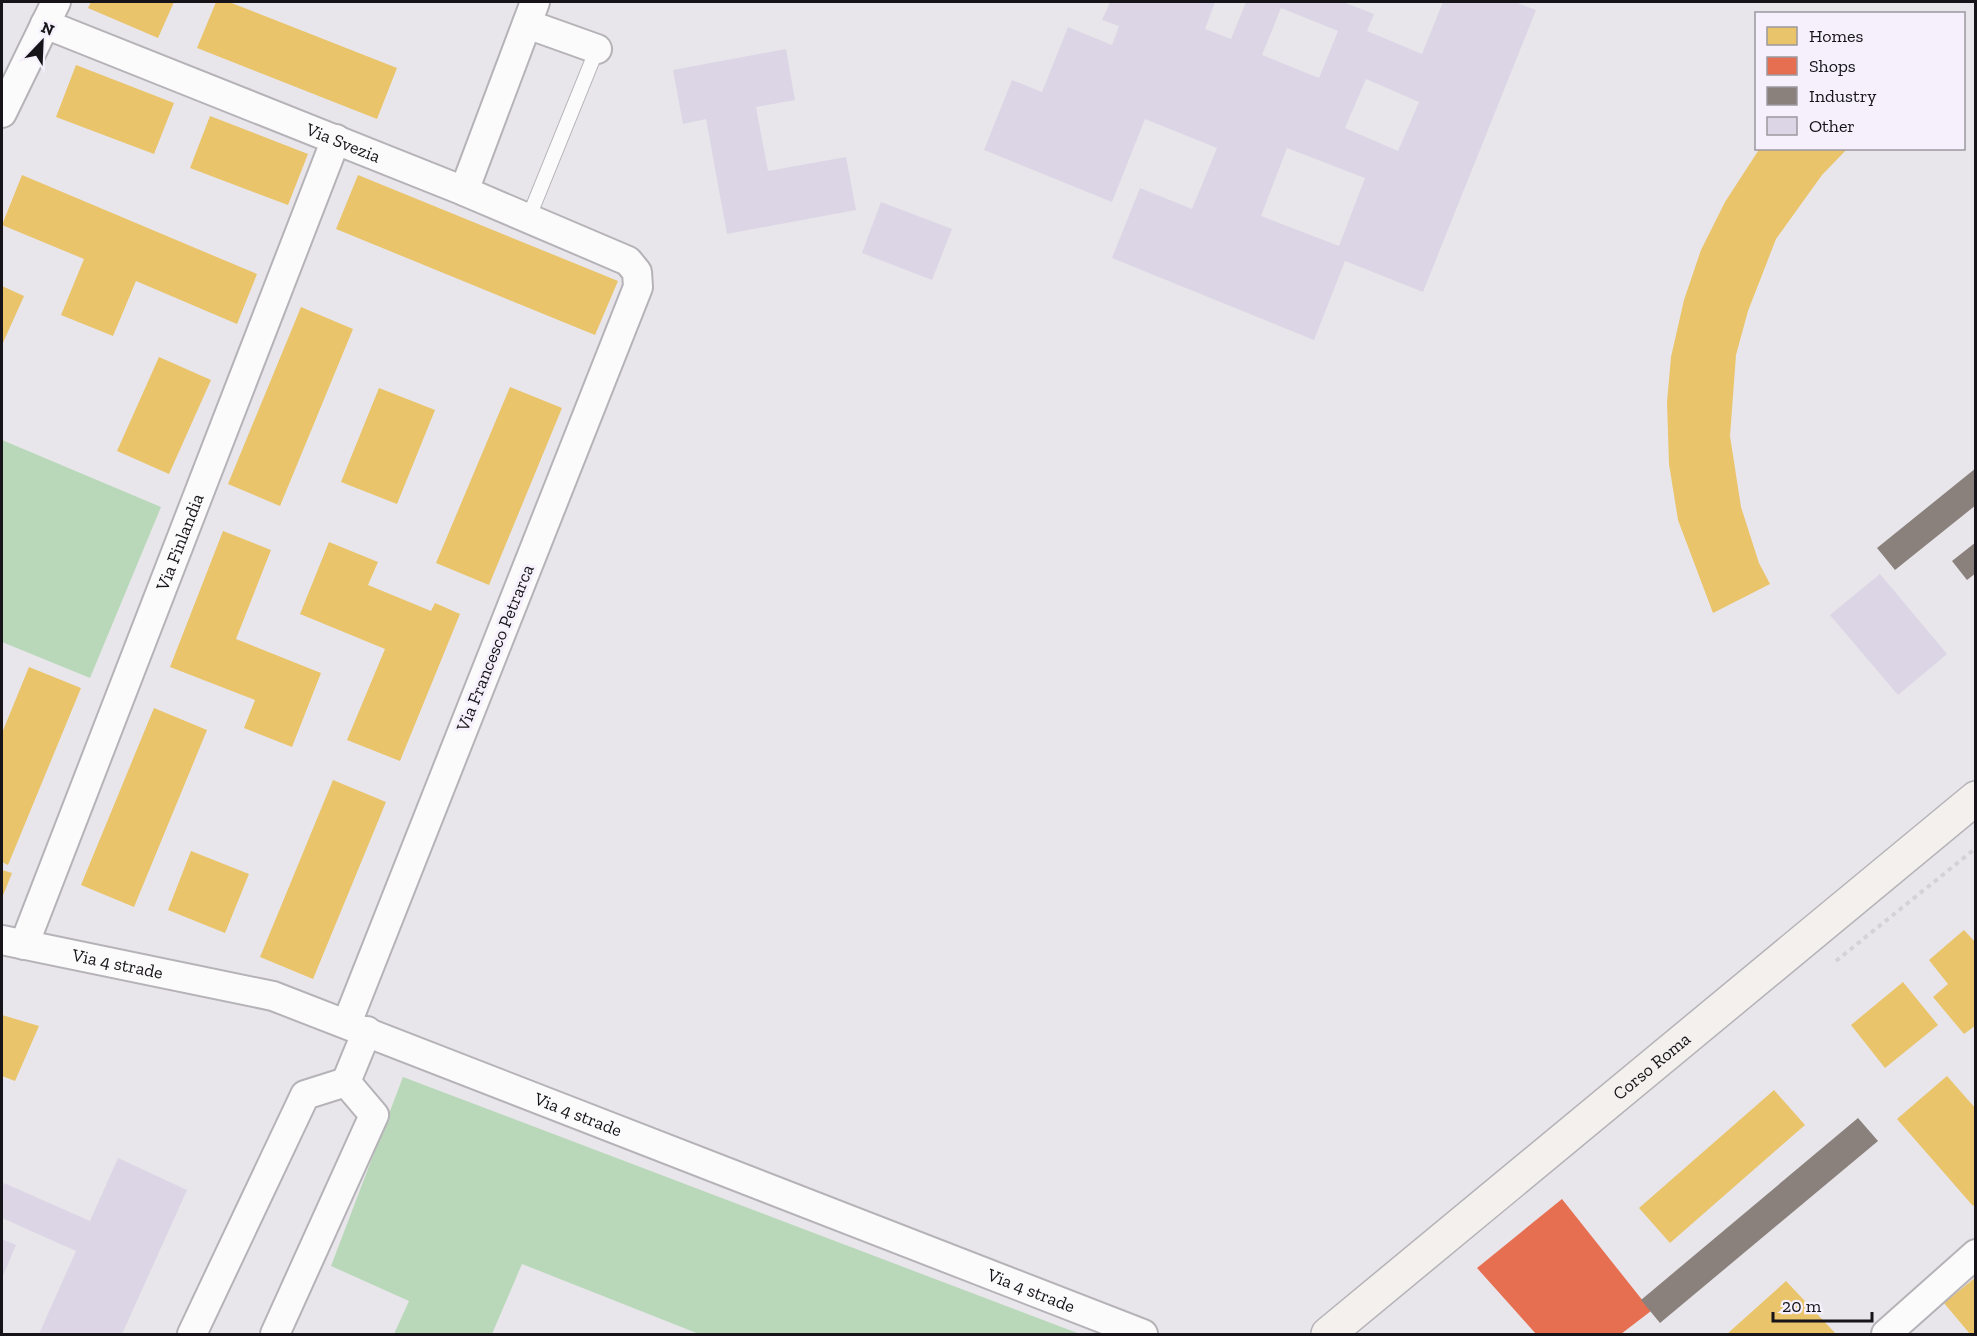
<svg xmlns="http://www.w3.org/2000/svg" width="1977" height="1336" font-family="'Zilla Slab',serif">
<rect width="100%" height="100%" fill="#e8e6eb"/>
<!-- green -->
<g fill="#b9d8b9">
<path d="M 2,440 L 161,507 L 90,678 L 2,642 Z"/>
<path d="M 403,1077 L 1080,1334 L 699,1334 L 522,1264 L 492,1334 L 394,1334 L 409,1301 L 331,1266 Z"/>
</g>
<!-- homes -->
<g fill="#e9c46a">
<path d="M 91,2 L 174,2 L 158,38 L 88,8 Z"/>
<path d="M 216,2 L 229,2 L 397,68 L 377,119 L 197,48 Z"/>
<path d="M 76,65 L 174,103 L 154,154 L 56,117 Z"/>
<path d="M 210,116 L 308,154 L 288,205 L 190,168 Z"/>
<path d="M 1760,148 L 1848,148 L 1822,175 L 1776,239 L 1748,311 L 1736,355 L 1730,436 L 1741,507 L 1759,563 L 1770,584 L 1713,613 L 1678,520 L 1669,464 L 1667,402 L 1671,357 L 1684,300 L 1701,250 L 1725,202 Z"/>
<path d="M 22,175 L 257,274 L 237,324 L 136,281 L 113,336 L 61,315 L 84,259 L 2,225 Z"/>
<path d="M 358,175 L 618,281 L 595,335 L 336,229 Z"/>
<path d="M 2,286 L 24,296 L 2,345 Z"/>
<path d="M 301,307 L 353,329 L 280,506 L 228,484 Z"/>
<path d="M 159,357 L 211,380 L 169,474 L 117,451 Z"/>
<path d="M 510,387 L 562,408 L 489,585 L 436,563 Z"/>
<path d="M 379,388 L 435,410 L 397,504 L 341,482 Z"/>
<path d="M 223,531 L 271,550 L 236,639 L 321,673 L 292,747 L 244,728 L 255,700 L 170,667 Z"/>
<path d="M 329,542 L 378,562 L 368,585 L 431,611 L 435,603 L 460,614 L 400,761 L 347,740 L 385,649 L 300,614 Z"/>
<path d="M 29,667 L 81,688 L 8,865 L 2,862 L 2,733 Z"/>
<path d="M 154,708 L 207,730 L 134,907 L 81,885 Z"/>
<path d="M 333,780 L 386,802 L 313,979 L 260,957 Z"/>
<path d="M 191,851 L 249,874 L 225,933 L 168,910 Z"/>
<path d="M 2,870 L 12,873 L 2,898 Z"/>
<path d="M 1964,930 L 1976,943 L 1976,1025 L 1964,1034 L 1933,997 L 1948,984 L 1929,960 Z"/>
<path d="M 1903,982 L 1938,1025 L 1885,1068 L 1851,1025 Z"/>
<path d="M 2,1015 L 39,1026 L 15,1081 L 2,1076 Z"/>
<path d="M 1947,1076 L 1976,1109 L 1976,1203 L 1973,1206 L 1897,1119 Z"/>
<path d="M 1774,1090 L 1805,1125 L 1670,1243 L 1639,1208 Z"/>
<path d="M 1976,1277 L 1976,1334 L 1970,1334 L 1944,1303 Z"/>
<path d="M 1786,1281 L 1836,1334 L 1727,1334 Z"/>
</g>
<!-- shops -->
<path fill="#e76f51" d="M 1562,1199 L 1651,1311 L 1621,1334 L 1536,1334 L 1477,1268 Z"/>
<!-- industry -->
<g fill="#8a817c">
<path d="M 1976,468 L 1976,505 L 1895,570 L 1877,548 Z"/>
<path d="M 1976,542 L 1976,573 L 1967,580 L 1952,561 Z"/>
<path d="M 1858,1118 L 1878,1141 L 1660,1323 L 1641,1300 Z"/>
</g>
<!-- building -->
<g fill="#dcd5e5" fill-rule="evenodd">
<path d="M 1110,2 L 1215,2 L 1205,29 L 1231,39 L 1246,2 L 1343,2 L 1374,14 L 1367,31 L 1422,54 L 1443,2 L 1515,2 L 1536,10 L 1423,292 L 1345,261 L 1314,340 L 1112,258 L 1140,188 L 1192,209 L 1217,148 L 1145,119 L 1112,202 L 984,150 L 1012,80 L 1042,92 L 1068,27 L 1112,45 L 1119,26 L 1102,20 ZM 1281,8 L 1338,31 L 1319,78 L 1262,55 ZM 1366,79 L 1419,102 L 1398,151 L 1345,128 ZM 1287,148 L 1365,178 L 1339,246 L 1261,216 Z"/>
<path d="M 786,49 L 795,100 L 756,107 L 768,171 L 846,157 L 856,210 L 727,234 L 706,119 L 683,124 L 673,70 Z"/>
<path d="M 881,202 L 952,229 L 932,280 L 862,253 Z"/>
<path d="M 1880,574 L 1947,654 L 1898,695 L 1830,615 Z"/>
<path d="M 118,1158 L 187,1190 L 122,1334 L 39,1334 L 76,1251 L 2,1218 L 2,1188 L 4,1183 L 90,1221 Z"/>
<path d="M 2,1239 L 16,1245 L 2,1278 Z"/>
</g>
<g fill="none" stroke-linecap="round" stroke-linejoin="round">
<defs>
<path id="lane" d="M 528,219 L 597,49"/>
<g id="street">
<path id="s1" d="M 45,24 L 464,191 L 628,261 L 637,272 L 638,287 L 347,1023"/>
<path d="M 527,24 L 597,49"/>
<path d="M 2,113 L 56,2"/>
<path d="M 464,191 L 535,2"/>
<path id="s2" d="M 2,940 L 273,996 L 1143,1334"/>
<path id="s3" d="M 24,945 L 336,139"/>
<path d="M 192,1334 L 305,1095 L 346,1082 L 367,1031"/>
<path d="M 275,1334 L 374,1115 L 346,1082"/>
<path d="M 1886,1334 L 1976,1254"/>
</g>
<g id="secondary">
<path id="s4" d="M 1328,1334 L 1976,798"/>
</g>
</defs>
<!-- lane casing -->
<use href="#lane" stroke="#b5b3b7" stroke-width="16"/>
<!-- street casing -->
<use href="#street" stroke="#b5b3b7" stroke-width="32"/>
<!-- secondary casing -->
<use href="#secondary" stroke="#b5b3b7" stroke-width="36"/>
<!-- path -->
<path stroke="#d3d2d4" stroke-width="4" stroke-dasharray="4.5 4.5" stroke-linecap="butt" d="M 1836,961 L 1976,848"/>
<!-- lane -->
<use href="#lane" stroke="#fcfbfc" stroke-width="14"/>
<!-- street -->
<use href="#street" stroke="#fcfbfc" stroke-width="28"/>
<!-- secondary -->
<use href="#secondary" stroke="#f3f0ee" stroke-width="33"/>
</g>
<g text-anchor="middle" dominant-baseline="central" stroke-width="6" stroke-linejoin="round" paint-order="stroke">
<!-- street labels -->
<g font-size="18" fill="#161418" stroke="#f5f0fb">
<text stroke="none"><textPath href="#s1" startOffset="321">Via Svezia</textPath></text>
<text stroke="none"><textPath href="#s3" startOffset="432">Via Finlandia</textPath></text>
<text transform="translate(495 648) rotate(-68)">Via Francesco Petrarca</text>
<text stroke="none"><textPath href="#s2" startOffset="118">Via 4 strade</textPath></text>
<text stroke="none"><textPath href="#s4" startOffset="420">Corso Roma</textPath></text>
<text stroke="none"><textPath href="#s2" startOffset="604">Via 4 strade</textPath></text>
<text stroke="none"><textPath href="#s2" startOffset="1090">Via 4 strade</textPath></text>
</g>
</g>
<!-- border -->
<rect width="1977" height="1336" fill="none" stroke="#161418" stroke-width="6"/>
<!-- legend -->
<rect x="1755" y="12" width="210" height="138" fill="#f5f0fb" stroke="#9c98a0" stroke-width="1.5"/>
<rect x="1767" y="27" width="30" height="18" fill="#e9c46a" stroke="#9c98a0" stroke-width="1.5"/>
<text x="1809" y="42" font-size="18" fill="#161418">Homes</text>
<rect x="1767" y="57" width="30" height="18" fill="#e76f51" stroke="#9c98a0" stroke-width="1.5"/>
<text x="1809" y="72" font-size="18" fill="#161418">Shops</text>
<rect x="1767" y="87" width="30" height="18" fill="#8a817c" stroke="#9c98a0" stroke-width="1.5"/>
<text x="1809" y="102" font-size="18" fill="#161418">Industry</text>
<rect x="1767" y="117" width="30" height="18" fill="#dcd5e5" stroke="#9c98a0" stroke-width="1.5"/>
<text x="1809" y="132" font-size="18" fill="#161418">Other</text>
<!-- north arrow -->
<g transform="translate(42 42) rotate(23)" stroke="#f5f0fb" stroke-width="4.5" paint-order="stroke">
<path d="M0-4.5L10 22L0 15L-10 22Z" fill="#161418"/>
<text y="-9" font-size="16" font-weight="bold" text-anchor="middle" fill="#161418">N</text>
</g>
<!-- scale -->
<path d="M1773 1312v9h99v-9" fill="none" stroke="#161418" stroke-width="3"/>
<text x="1782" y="1312" font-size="18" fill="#161418" stroke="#f5f0fb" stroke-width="4.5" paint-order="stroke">20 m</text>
</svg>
